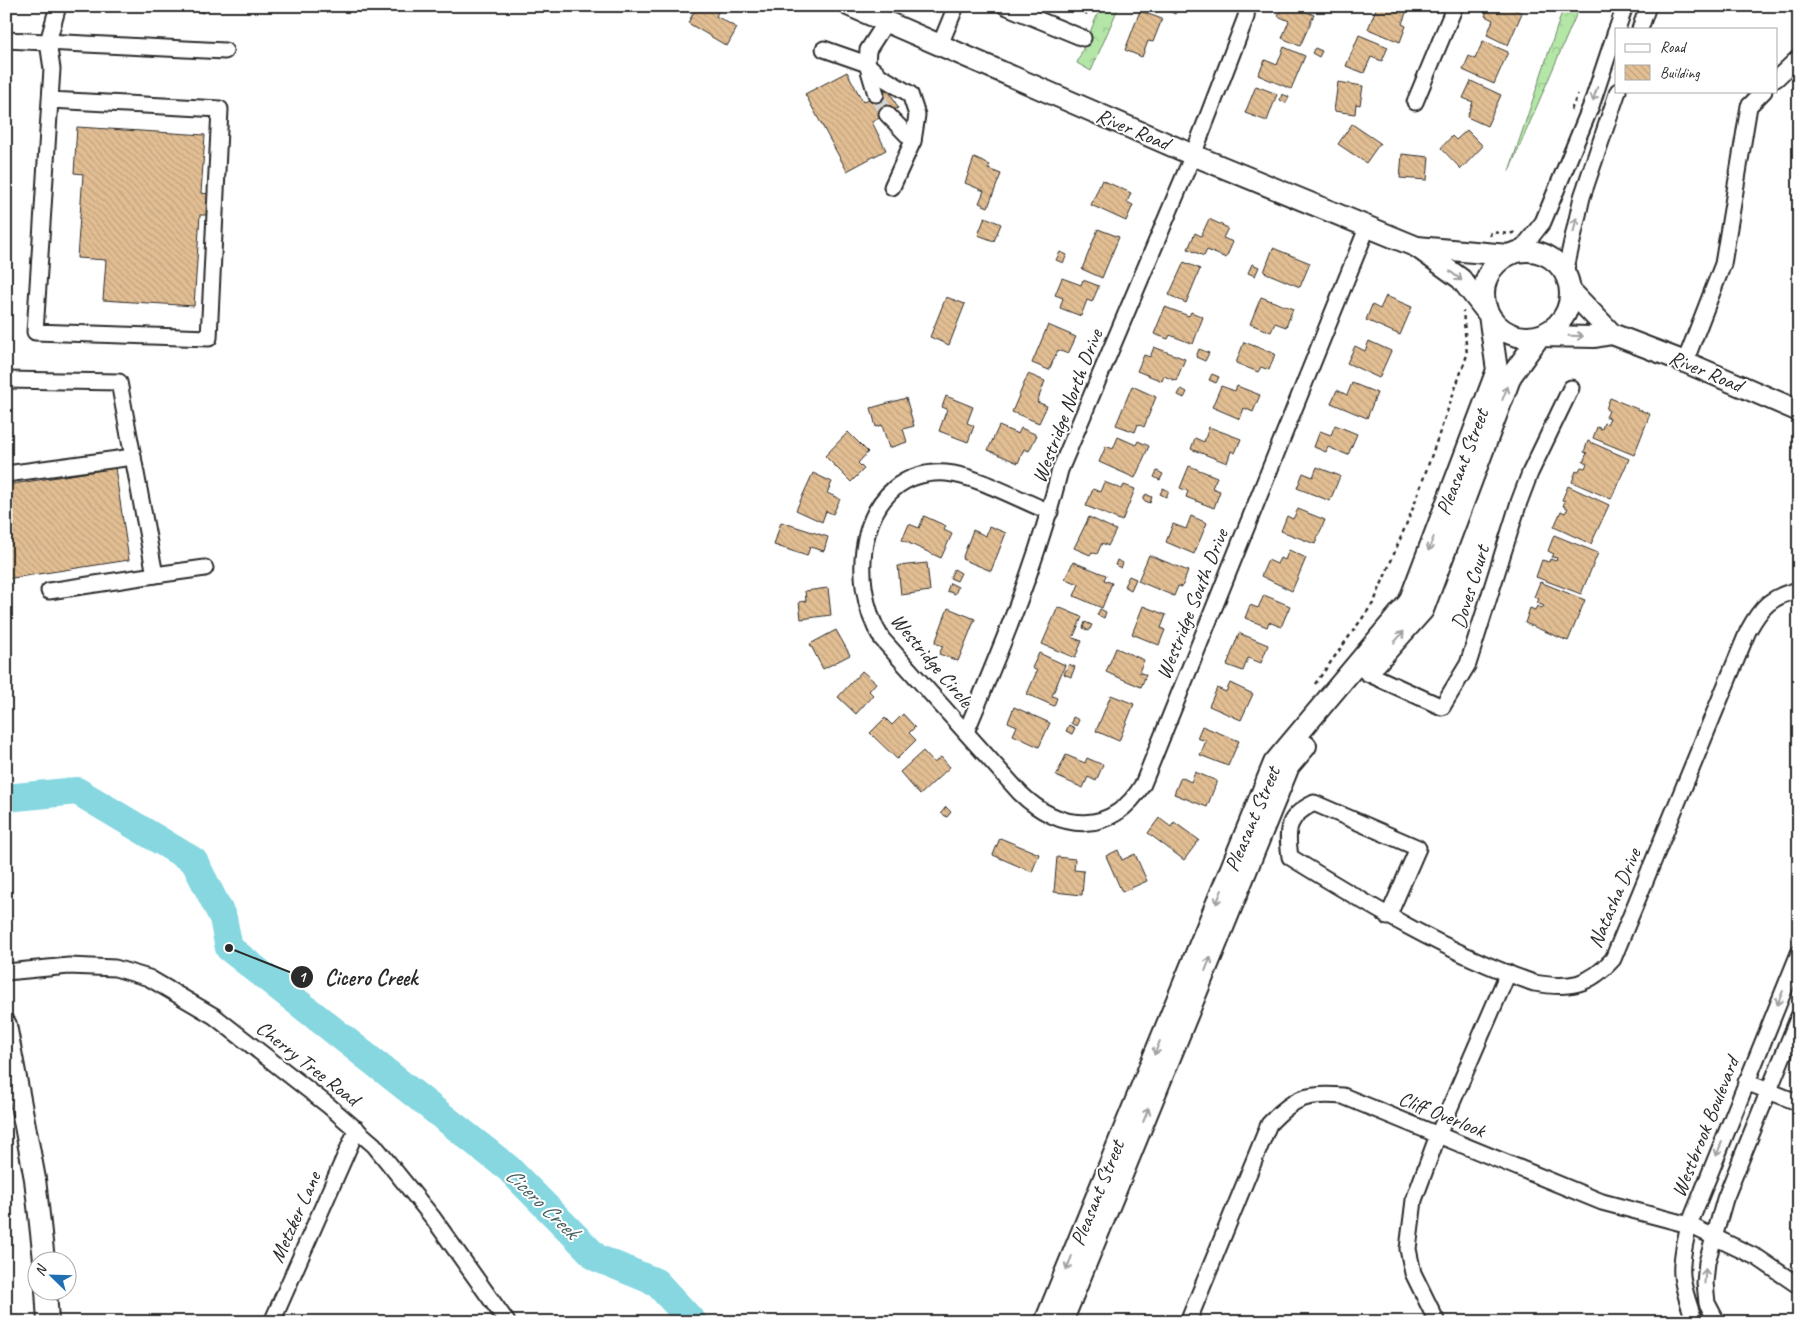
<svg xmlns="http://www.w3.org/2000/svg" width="1805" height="1328" font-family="Caveat,sans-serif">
<defs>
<pattern id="forest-crowns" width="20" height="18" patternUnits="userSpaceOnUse" patternTransform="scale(1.25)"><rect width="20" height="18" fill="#b3e6a7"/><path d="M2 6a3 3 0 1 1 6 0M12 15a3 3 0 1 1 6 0" fill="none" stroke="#9ac590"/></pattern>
<pattern id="building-back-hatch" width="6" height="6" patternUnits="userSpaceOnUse" patternTransform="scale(1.25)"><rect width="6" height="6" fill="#e2be93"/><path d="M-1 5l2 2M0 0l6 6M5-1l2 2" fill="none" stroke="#c2a37f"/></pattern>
</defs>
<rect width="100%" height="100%" fill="#fff"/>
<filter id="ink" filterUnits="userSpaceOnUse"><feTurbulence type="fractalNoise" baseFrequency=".02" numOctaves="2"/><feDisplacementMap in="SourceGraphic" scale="10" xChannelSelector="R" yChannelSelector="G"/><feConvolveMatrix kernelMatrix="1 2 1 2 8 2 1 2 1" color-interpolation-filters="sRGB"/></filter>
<g filter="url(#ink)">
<!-- forest -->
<g fill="url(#forest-crowns)" stroke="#6f8869">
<path d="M 1101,6 L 1119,6 L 1091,71 L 1077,63 Z"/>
<path d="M 1564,6 L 1580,6 L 1509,171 Z"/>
</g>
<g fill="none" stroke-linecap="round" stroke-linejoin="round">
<!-- river -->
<path stroke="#86d7e0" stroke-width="28" d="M 6,798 L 77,791 L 194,861 L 223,918 L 229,948 L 508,1168 L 597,1258 L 656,1282 L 693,1322"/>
</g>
<!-- building -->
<g fill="url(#building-back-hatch)" stroke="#2b2b2b">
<path d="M 179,6 L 205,6 L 203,13 Z"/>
<path d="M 697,6 L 721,6 L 716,16 L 737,28 L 727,46 L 688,23 Z"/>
<path d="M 1159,6 L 1179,6 L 1175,14 Z"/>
<path d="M 1282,6 L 1293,6 L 1314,15 L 1300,46 L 1282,38 L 1289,21 L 1278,16 Z"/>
<path d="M 1377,6 L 1397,6 L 1407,10 L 1402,24 L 1406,26 L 1400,42 L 1368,29 Z"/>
<path d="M 1489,6 L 1507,6 L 1522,13 L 1508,45 L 1487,35 L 1493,20 L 1485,16 Z"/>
<path d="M 1140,11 L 1162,19 L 1153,42 L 1148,41 L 1142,57 L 1125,50 Z"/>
<path d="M 1359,35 L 1388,47 L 1382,61 L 1371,57 L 1364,73 L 1346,66 Z"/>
<path d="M 1483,41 L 1508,52 L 1494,84 L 1463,70 L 1469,56 L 1475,59 Z"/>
<path d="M 1284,47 L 1305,56 L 1291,89 L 1258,75 L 1265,60 L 1277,65 Z"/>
<path d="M 1315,48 L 1322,51 L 1319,57 L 1312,53 Z"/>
<path d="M 847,72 L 863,102 L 888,88 L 898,108 L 872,122 L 886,150 L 847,171 L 805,94 Z"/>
<path d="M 1471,81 L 1501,95 L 1487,126 L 1467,117 L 1473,102 L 1463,98 Z"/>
<path d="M 1338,82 L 1363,86 L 1360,105 L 1356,104 L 1355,114 L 1334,111 Z"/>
<path d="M 1256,86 L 1277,94 L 1267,121 L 1245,113 Z"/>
<path d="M 1282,94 L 1289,97 L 1286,103 L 1280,100 Z"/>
<path d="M 1352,124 L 1380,143 L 1366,163 L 1338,144 Z"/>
<path d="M 77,127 L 205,135 L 201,193 L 208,194 L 207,215 L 200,215 L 194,306 L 103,300 L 106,260 L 77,258 L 83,174 L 74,173 Z"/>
<path d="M 1467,130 L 1483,146 L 1461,169 L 1441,148 L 1452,136 L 1456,140 Z"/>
<path d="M 1402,154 L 1429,157 L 1427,180 L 1400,178 Z"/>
<path d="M 974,158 L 990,165 L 988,169 L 1001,174 L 988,207 L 979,203 L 984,191 L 965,183 Z"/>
<path d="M 1102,180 L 1131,193 L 1127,202 L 1133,205 L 1126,221 L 1091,205 Z"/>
<path d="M 985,217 L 1001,224 L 994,241 L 978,235 Z"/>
<path d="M 1209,219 L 1228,228 L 1223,238 L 1233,242 L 1226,258 L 1207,250 L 1204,256 L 1188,249 L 1195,233 L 1201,236 Z"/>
<path d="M 1098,229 L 1119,237 L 1102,278 L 1082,269 Z"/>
<path d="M 1273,248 L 1310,263 L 1300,287 L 1264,272 Z"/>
<path d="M 1060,252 L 1067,255 L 1063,263 L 1056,260 Z"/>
<path d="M 1184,262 L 1200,269 L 1186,303 L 1169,295 Z"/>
<path d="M 1252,264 L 1259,267 L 1255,276 L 1248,273 Z"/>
<path d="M 1062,278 L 1081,285 L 1083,280 L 1099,286 L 1092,302 L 1087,300 L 1081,316 L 1060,308 L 1063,298 L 1055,295 Z"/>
<path d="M 1386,296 L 1412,307 L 1400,335 L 1366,320 L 1372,305 L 1380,309 Z"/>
<path d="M 946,297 L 965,304 L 949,345 L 930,337 Z"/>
<path d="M 1261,297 L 1293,309 L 1286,327 L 1275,323 L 1271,332 L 1250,324 Z"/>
<path d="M 1165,307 L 1189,316 L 1191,312 L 1203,317 L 1193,344 L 1170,335 L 1168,339 L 1154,334 Z"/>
<path d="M 1048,325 L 1076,337 L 1068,354 L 1058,350 L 1049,370 L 1032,363 Z"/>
<path d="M 1369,341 L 1391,351 L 1379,378 L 1347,363 L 1355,346 L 1365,351 Z"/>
<path d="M 1244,342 L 1275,354 L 1269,370 L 1261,367 L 1258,372 L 1236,363 Z"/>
<path d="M 1154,347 L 1185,359 L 1176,381 L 1164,376 L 1162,381 L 1137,371 L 1144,355 L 1150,357 Z"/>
<path d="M 1199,349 L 1209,353 L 1205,361 L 1196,357 Z"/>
<path d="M 1028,374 L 1045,381 L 1037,402 L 1047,406 L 1039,423 L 1012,412 Z"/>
<path d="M 1212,374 L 1219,377 L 1216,383 L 1209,380 Z"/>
<path d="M 1352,383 L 1377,393 L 1367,418 L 1331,403 L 1337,390 L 1347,395 Z"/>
<path d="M 1132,386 L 1156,397 L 1144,427 L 1138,424 L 1135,432 L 1116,425 Z"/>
<path d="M 1221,386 L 1235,391 L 1237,386 L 1260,395 L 1253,412 L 1244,408 L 1240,419 L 1212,407 Z"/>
<path d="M 1181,389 L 1187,392 L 1184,398 L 1178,395 Z"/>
<path d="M 946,396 L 973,407 L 967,423 L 974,426 L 968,442 L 939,431 L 947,409 L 942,407 Z"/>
<path d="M 906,398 L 914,426 L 903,429 L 907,442 L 889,448 L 882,425 L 876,427 L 871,408 Z"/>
<path d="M 1610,398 L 1650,414 L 1634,455 L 1593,438 L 1597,427 L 1602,429 L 1604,423 L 1607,424 L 1610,418 L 1606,417 L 1609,411 L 1606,409 Z"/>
<path d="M 1335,425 L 1357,434 L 1348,455 L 1328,447 L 1326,452 L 1314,447 L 1320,431 L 1331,435 Z"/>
<path d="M 999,426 L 1018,434 L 1021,428 L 1037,435 L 1029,451 L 1024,449 L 1018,463 L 988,450 Z"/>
<path d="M 1209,427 L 1241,439 L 1235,453 L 1231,451 L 1227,463 L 1191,449 L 1195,438 L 1204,442 Z"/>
<path d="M 848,432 L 868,452 L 858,463 L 864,469 L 851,482 L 825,456 Z"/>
<path d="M 1118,437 L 1136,445 L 1138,441 L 1149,446 L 1135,478 L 1099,462 L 1106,446 L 1113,449 Z"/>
<path d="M 1588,441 L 1629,459 L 1611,499 L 1572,482 L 1576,471 L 1578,472 L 1581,467 L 1585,468 L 1587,464 L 1583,462 L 1587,453 L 1584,452 Z"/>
<path d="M 1189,466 L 1217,477 L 1212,488 L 1220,491 L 1214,508 L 1186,497 L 1188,491 L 1180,488 Z"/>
<path d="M 1317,467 L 1340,476 L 1330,501 L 1297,488 L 1303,473 L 1313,477 Z"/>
<path d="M 115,468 L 129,560 L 6,579 L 6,485 Z"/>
<path d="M 1157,471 L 1163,474 L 1160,480 L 1154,477 Z"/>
<path d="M 813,473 L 832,482 L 827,493 L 840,499 L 833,514 L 826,511 L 822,522 L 796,510 Z"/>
<path d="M 1104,482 L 1122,489 L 1124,485 L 1135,489 L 1122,521 L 1086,506 L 1093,489 L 1100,492 Z"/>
<path d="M 1568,486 L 1609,505 L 1591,544 L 1554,527 L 1561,511 L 1565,513 L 1568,508 L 1563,506 L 1565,501 L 1562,500 Z"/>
<path d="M 1163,488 L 1169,491 L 1166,497 L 1160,494 Z"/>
<path d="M 1146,494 L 1152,497 L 1150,503 L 1143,500 Z"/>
<path d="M 1298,509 L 1325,520 L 1315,544 L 1281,531 L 1287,516 L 1293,519 Z"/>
<path d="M 924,516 L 946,526 L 944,530 L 952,534 L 941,558 L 902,540 L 909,524 L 919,528 Z"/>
<path d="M 1191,516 L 1207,523 L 1194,554 L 1166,542 L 1173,524 L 1186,529 Z"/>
<path d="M 1089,517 L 1116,530 L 1108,546 L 1102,543 L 1097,554 L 1092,552 L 1090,555 L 1074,548 Z"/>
<path d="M 781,522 L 828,537 L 824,551 L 810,547 L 807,556 L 774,545 Z"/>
<path d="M 989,526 L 1006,533 L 991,571 L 962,559 L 973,530 L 986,536 Z"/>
<path d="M 1554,535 L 1598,553 L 1581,594 L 1536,577 L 1542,560 L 1549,562 L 1550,559 L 1556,561 L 1557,558 L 1552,557 L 1554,554 L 1548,551 Z"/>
<path d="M 1289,550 L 1306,558 L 1292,591 L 1261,576 L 1268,560 L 1277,564 L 1280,558 L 1285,560 Z"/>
<path d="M 1149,555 L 1188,571 L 1182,587 L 1178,586 L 1174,596 L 1138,581 Z"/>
<path d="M 1117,560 L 1123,563 L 1121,568 L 1115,565 Z"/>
<path d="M 1073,562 L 1106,575 L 1104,580 L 1112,583 L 1102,608 L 1074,596 L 1079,584 L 1065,579 Z"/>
<path d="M 927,563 L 930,591 L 901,595 L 898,566 Z"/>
<path d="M 954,569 L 961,573 L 957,581 L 950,578 Z"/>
<path d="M 1129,576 L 1136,579 L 1131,590 L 1124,586 Z"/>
<path d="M 1540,582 L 1585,600 L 1568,641 L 1525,623 L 1530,608 L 1535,610 L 1537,606 L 1542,608 L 1544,606 L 1537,603 L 1539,599 L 1534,597 Z"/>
<path d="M 950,583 L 958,587 L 955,594 L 947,591 Z"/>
<path d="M 828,588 L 831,615 L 801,619 L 799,602 L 806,601 L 805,591 Z"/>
<path d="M 1264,595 L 1290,606 L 1281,627 L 1269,622 L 1267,627 L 1245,618 L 1250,605 L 1258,608 Z"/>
<path d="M 1143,606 L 1166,615 L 1161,628 L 1165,630 L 1159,645 L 1132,634 Z"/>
<path d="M 1058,607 L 1082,617 L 1073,638 L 1082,641 L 1075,658 L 1042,644 Z"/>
<path d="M 948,608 L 975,619 L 958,661 L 939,654 L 943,646 L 935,643 Z"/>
<path d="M 1100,609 L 1106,612 L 1104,618 L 1097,615 Z"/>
<path d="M 1085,622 L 1092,625 L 1089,631 L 1083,628 Z"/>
<path d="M 836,630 L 850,655 L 823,669 L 810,644 Z"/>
<path d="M 1239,633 L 1268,645 L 1261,663 L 1248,658 L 1243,671 L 1227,665 Z"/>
<path d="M 1116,648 L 1144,660 L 1139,672 L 1146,675 L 1141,687 L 1106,672 Z"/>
<path d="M 1039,653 L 1065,665 L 1052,696 L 1057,698 L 1054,706 L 1027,694 L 1037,671 L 1032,668 Z"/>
<path d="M 1069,664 L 1075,667 L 1071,677 L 1064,674 Z"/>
<path d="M 862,671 L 876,683 L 869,691 L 873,695 L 856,714 L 838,697 Z"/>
<path d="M 1230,683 L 1253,694 L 1241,720 L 1209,706 L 1217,688 L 1226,692 Z"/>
<path d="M 1111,695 L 1134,704 L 1119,741 L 1096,731 Z"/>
<path d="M 1014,707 L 1050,723 L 1039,747 L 1013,735 L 1017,726 L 1008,722 Z"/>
<path d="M 903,714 L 915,727 L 909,733 L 916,740 L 897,759 L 870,733 L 885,718 L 892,725 Z"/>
<path d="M 1073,717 L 1079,720 L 1076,726 L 1071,723 Z"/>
<path d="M 1069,725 L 1075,728 L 1072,734 L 1066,731 Z"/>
<path d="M 1202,726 L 1239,741 L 1228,766 L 1200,755 L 1206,741 L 1197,738 Z"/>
<path d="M 923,751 L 934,763 L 941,757 L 950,767 L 920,795 L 900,772 Z"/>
<path d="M 1066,755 L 1085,763 L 1087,758 L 1103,765 L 1096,781 L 1088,777 L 1083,788 L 1056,776 Z"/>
<path d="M 1195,772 L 1217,781 L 1207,807 L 1174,794 L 1181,777 L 1191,782 Z"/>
<path d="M 946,807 L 951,812 L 947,817 L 941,813 Z"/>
<path d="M 1159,818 L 1171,827 L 1174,822 L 1199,840 L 1184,860 L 1148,833 Z"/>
<path d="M 1000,838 L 1039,854 L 1032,872 L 993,855 Z"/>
<path d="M 1118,850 L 1122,860 L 1135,854 L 1147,881 L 1122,892 L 1106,856 Z"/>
<path d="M 1057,857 L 1075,859 L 1074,870 L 1084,871 L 1082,895 L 1054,892 Z"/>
</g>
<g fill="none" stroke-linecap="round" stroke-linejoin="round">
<!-- minor-tunnel -->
<path stroke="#d5d5d5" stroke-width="15" stroke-dasharray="15 8" stroke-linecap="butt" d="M 876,94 L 887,114"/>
<defs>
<g id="minor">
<path d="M 1005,6 L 1083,38"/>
<path d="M 886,22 L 868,50 L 867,64 L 880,76 L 910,94 L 917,115 L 913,141 L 892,187"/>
<path d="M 1617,29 L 1625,6"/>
<path d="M 1640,29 L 1648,6"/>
<path d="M 6,40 L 225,51"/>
<path d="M 940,45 L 956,6"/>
<path d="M 824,49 L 867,64 L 876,94"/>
<path d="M 1776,79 L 1799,57"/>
<path d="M 50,100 L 220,109 L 209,338 L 35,332 L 52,69 L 48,42 L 58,6"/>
<path d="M 1415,102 L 1455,6"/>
<path d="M 887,114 L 913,141"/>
<path d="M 1521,250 L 1543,222 L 1591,106 L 1616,31"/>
<path d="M 1565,273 L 1582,197 L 1618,91"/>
<path d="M 1685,362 L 1723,264 L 1749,106 L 1764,91"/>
<path d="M 6,380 L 119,382 L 133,457"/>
<path d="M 6,474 L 133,457 L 155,575 L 205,568"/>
<path d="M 1050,512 C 1022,501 975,475 946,473 C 859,468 845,581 882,639 L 1020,793 C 1060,832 1112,836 1143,784 L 1367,228"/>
<path d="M 49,591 L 155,575"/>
<path d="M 1358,663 L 1367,673 L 1442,707 L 1468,664 L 1519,502 L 1530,473 L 1571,388"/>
<path d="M 966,732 C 1002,646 1038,561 1060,470 L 1193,155 L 1246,17 L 1247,6"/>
<path d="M 1388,917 L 1418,848 L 1314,803 C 1287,816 1286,829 1290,857 C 1368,905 1447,953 1534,983 C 1570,989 1589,986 1613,959 L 1748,631 C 1761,607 1771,596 1799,590"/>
<path d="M 6,972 L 69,966 L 115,968 L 149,978 L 214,1016 L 329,1106 L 374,1145 L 433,1218 L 507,1322"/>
<path d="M 1746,1082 L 1799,1103"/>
<path d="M 272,1322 L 357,1129"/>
<path d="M 1188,1322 L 1269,1124 C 1294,1097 1307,1093 1343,1096 L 1602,1202 L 1689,1225 L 1758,1258 L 1799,1286"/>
<path d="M 1437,1322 L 1413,1273 L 1408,1249 L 1414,1200 L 1438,1135 L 1508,973"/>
<path d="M 1695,1322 C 1679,1279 1678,1269 1689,1225 L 1799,953"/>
<path d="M 1717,1322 L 1707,1303 L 1705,1283 L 1707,1262 L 1725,1199 L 1799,1016"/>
</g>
<g id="major">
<path d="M 850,6 L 1193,155 L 1417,247 L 1461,279 L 1489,315 L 1497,370 L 1409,602 L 1274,763 L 1045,1322"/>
<path d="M 1417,247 L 1508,255"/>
<circle cx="1527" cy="294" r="43"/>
<path d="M 1570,290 L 1612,334 L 1685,362 L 1799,411"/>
<path d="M 1376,663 L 1423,610 L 1511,376 L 1540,336 L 1595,337 L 1612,334"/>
<path d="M 6,1025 L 35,1179 L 44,1260"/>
<path d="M 46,1290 L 48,1322"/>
<path d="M 1062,1322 L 1289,766 L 1306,746"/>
</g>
</defs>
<!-- minor casing -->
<use href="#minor" stroke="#2b2b2b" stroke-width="19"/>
<!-- major casing -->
<use href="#major" stroke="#2b2b2b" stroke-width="24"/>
<!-- path -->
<g stroke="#2b2b2b" stroke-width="2.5" stroke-dasharray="4 4" stroke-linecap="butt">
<path d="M 1069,6 L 1090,15"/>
<path d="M 1571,110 L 1578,94"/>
<path d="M 1490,236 L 1491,232 L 1509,234 L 1516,232"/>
<path d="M 1315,684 L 1374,602 L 1413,508 L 1467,355 L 1463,311"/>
</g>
<!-- minor -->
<use href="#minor" stroke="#fff" stroke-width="15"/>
<!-- major -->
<use href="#major" stroke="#fff" stroke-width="20"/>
</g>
<!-- one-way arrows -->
<defs><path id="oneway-shaft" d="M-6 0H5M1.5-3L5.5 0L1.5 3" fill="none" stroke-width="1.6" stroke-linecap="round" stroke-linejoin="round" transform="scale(1.25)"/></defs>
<g stroke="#a0a0a0">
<use href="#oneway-shaft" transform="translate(1595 94) rotate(109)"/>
<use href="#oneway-shaft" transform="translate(1575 225) rotate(-78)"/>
<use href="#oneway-shaft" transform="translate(1456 276) rotate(38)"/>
<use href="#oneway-shaft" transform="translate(1576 336) rotate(1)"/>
<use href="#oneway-shaft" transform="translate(1505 393) rotate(-69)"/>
<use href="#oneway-shaft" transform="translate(1431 544) rotate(111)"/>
<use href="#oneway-shaft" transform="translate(1399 637) rotate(-49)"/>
<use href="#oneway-shaft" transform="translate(1219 897) rotate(112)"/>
<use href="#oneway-shaft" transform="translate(1208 964) rotate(-68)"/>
<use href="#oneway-shaft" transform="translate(1780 998) rotate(112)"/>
<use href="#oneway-shaft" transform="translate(1157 1048) rotate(112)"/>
<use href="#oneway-shaft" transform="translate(1146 1115) rotate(-68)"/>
<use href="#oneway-shaft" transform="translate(1719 1149) rotate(112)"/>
<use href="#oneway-shaft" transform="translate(1069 1263) rotate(112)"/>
<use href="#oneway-shaft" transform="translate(1705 1276) rotate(-86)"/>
</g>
</g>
<g text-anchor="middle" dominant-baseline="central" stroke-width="4" stroke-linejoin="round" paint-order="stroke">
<!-- street labels -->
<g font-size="21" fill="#2b2b2b" stroke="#fff">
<text transform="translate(1133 129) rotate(23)">River Road</text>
<text transform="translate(1706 371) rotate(23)">River Road</text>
<text transform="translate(1067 406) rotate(-69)">Westridge North Drive</text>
<text transform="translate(1462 462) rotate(-69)">Pleasant Street</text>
<text transform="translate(1470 587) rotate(-73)">Doves Court</text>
<text transform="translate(1192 604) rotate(-68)">Westridge South Drive</text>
<text transform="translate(932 660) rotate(50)">Westridge Circle</text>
<text transform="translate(1252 819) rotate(-67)">Pleasant Street</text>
<text transform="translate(1614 898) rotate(-67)">Natasha Drive</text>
<text transform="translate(308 1063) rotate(38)">Cherry Tree Road</text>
<text transform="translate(1442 1114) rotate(22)">Cliff Overlook</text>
<text transform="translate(1705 1127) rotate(-68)">Westbrook Boulevard</text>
<text transform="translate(1097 1193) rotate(-68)">Pleasant Street</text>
<text transform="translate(295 1217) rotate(-66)">Metzker Lane</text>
</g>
<!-- water labels -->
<g font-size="22" font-style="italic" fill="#465f61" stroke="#fff">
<text transform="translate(542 1203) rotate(44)">Cicero Creek</text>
</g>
</g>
<!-- callouts -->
<path fill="none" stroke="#2b2b2b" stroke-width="2" d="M229 948L302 977"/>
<g fill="#2b2b2b" stroke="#fff" stroke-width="2">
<circle cx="229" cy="948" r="5"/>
<circle cx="302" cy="977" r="12"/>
</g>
<g font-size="15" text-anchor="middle" font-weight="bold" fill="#fff">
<text x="302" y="982">1</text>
</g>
<g font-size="22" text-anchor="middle" font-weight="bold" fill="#2b2b2b" stroke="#fff" stroke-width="4" stroke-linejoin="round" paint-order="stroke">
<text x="371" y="985">Cicero Creek</text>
</g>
<!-- margin -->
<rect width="1805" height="1328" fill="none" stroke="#fff" stroke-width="25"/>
<rect x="12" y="12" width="1780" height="1303" fill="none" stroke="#2b2b2b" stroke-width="2" filter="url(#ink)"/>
<!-- legend -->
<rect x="1615" y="28" width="162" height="65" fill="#ffffff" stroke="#aaaaaa"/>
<rect x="1625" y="44" width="25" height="8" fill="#ffffff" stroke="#aaaaaa"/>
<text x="1660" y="52" font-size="15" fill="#2b2b2b">Road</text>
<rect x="1625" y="65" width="25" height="15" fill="url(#building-back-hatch)" stroke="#aaaaaa"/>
<text x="1660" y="78" font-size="15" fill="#2b2b2b">Building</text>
<!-- north arrow -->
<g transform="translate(52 1276) rotate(293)"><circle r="24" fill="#ffffff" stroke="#aaaaaa"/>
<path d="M0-4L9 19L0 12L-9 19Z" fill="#1f6fb2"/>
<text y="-8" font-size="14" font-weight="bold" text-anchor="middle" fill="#2b2b2b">N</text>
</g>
</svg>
